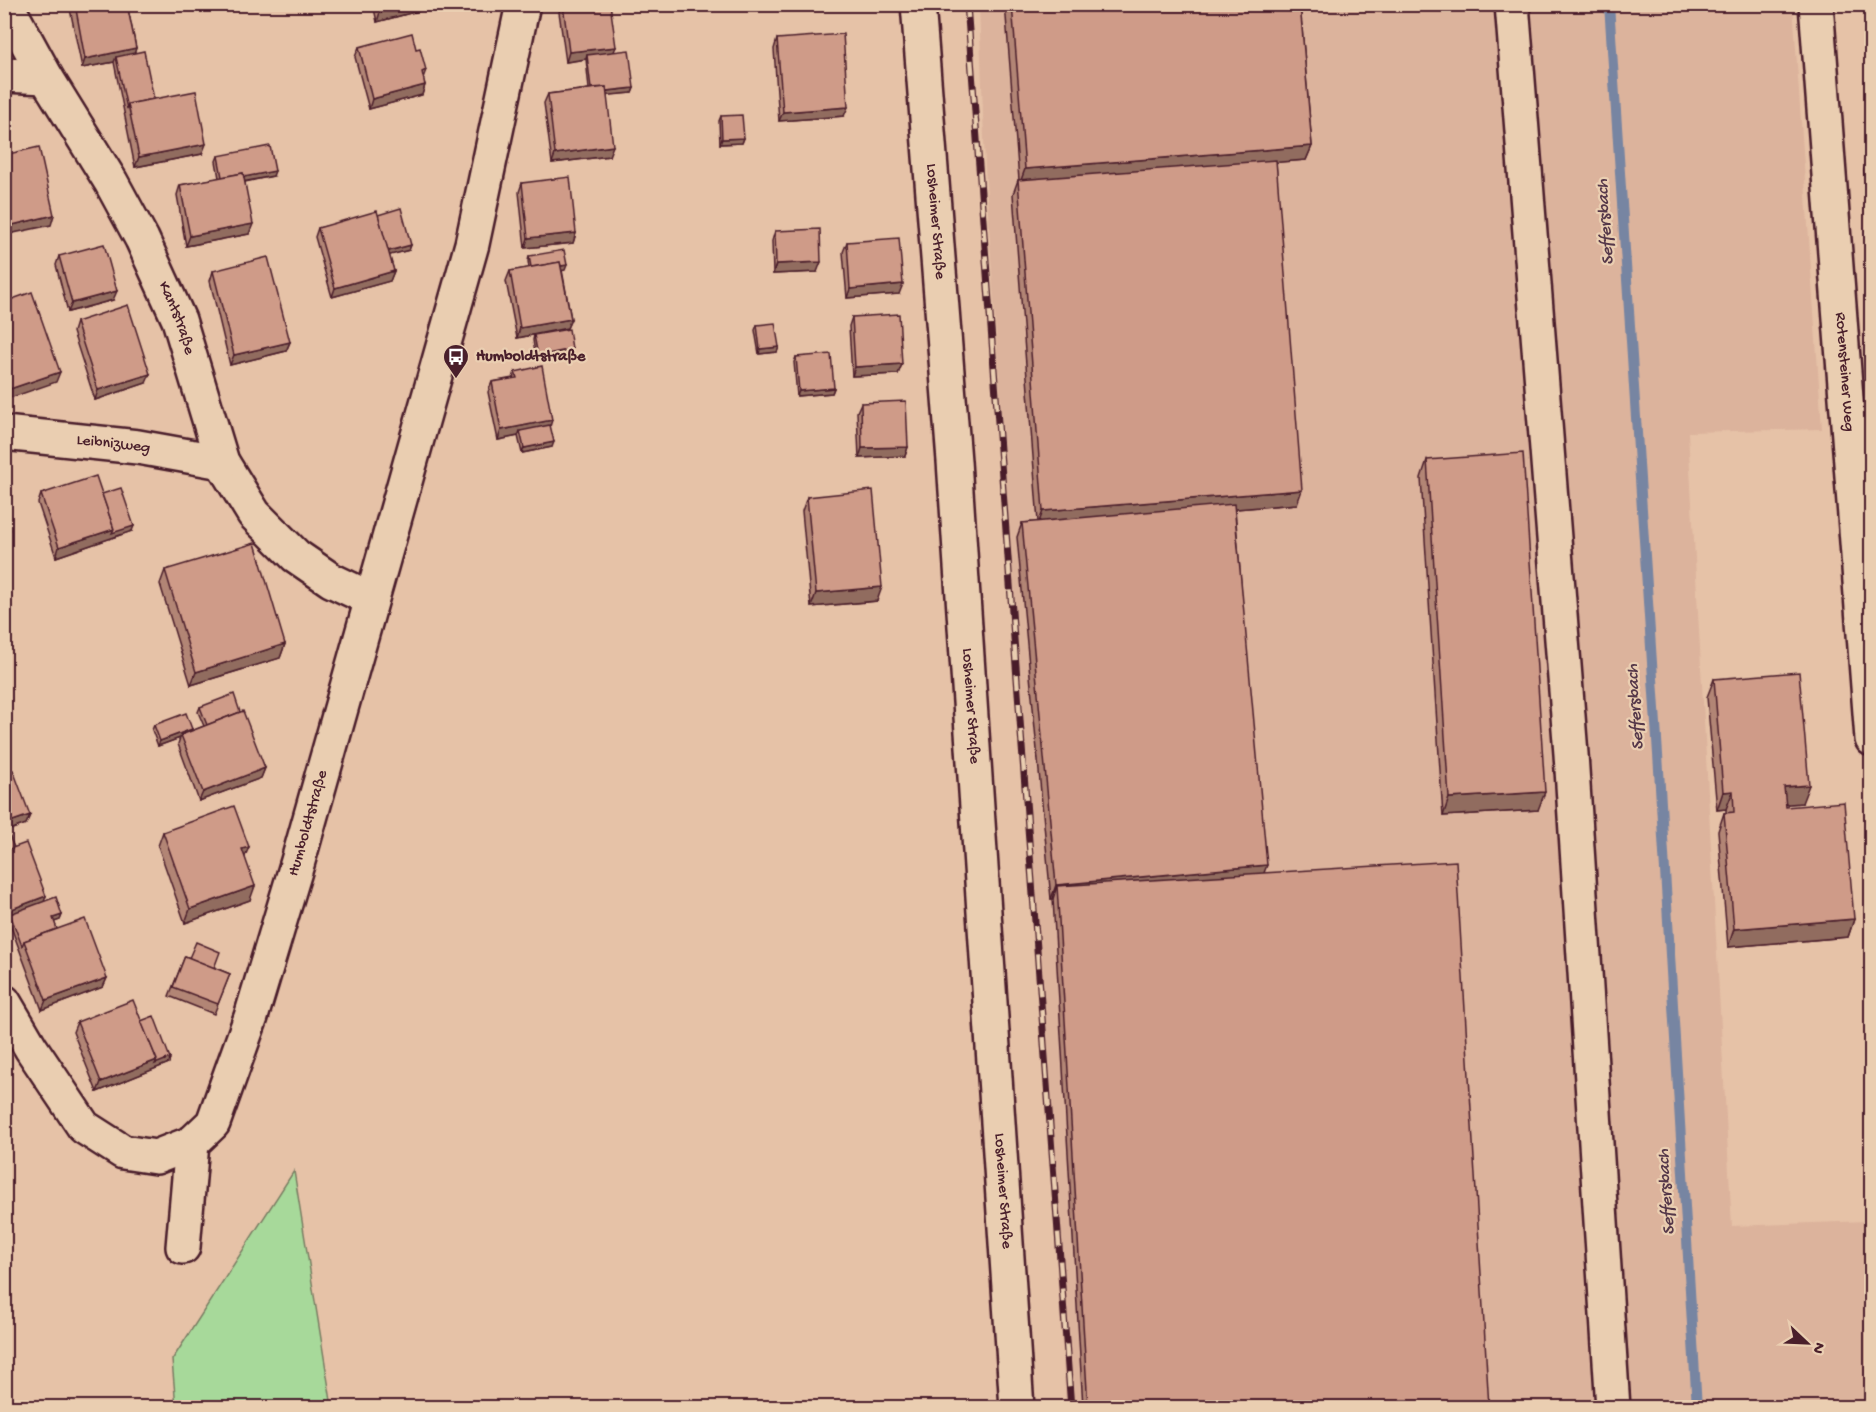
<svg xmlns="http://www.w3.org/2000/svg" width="1876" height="1412" font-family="'Gochi Hand',sans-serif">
<rect width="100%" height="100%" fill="#e6c2a7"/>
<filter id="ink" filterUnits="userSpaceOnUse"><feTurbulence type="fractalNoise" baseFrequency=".0167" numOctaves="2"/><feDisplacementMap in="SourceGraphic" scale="12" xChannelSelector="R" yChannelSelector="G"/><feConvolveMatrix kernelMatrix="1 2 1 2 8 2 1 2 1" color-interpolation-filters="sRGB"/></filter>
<g filter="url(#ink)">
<!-- built -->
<path fill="#dcb39c" d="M 979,5 L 1793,5 L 1822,429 L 1688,432 L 1732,1226 L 1868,1221 L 1869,1407 L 1066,1407 L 985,166 Z"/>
<!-- green -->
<path fill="#a7d99a" stroke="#787c62" stroke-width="1.5" d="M 294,1171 L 332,1407 L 176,1407 L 172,1360 Z"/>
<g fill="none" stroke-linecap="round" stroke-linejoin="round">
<!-- stream -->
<path stroke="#7785a2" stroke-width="10" d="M 1609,4 L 1659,770 L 1697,1408"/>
<defs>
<g id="minor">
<path id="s1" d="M 6,4 L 46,77 L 111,182 L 142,239 L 179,320 L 222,462 L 254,514 L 296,556 L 331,580 L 371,599"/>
<path d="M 1512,4 L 1571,754 L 1613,1408"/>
<path id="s2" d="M 1816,4 L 1872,739"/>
<path d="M 4,75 L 46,77"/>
<path id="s3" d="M 4,433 L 138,447 L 222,462"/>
<path d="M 4,1002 L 31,1048 L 84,1127 L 123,1152 L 156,1157 L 192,1143"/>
<path id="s4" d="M 183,1247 L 192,1143 L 213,1123 L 251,1017 L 298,861 L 472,244 L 523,4"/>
</g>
<g id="major">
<path id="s5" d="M 918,4 L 954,461 L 1017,1408"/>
</g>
</defs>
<!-- minor casing -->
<use href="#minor" stroke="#4a1f2b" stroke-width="38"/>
<!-- major casing -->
<use href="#major" stroke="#4a1f2b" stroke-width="38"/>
<!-- minor -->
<use href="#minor" stroke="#eaceb1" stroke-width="33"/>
<!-- major -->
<use href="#major" stroke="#eaceb1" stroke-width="33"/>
<defs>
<path id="rail" d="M 967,4 L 1071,1408"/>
</defs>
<!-- rail casing -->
<use href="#rail" stroke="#4a1f2b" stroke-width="7"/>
<!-- rail -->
<use href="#rail" stroke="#eaceb1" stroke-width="4.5" stroke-dasharray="14" stroke-linecap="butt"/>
</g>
<!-- wall -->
<g fill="#b28575" stroke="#4a1f2b" stroke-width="1.5">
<path d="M 69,4 L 127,4 L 136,48 L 134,53 L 154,99 L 202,154 L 135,167 L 114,62 L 82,68 Z"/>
<path d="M 373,4 L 444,4 L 377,22 Z"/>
<path d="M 562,4 L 610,4 L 614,51 L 634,88 L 632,93 L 607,95 L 609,156 L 552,163 L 544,103 L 548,94 L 589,89 L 586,59 L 566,62 L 559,12 Z"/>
<path d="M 1005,4 L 1300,4 L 1312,146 L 1306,160 L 1276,162 L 1297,504 L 1235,509 L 1264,873 L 1489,1407 L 1083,1407 L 1053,899 L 1051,899 L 1017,537 L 1022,523 L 1038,522 L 1013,194 L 1018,180 L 1019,180 Z"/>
<path d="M 777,39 L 844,116 L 779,121 L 774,49 Z"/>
<path d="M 359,47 L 426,70 L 423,78 L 425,85 L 422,95 L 369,109 L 355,57 Z"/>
<path d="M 721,116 L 744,138 L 742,143 L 720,144 L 719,121 Z"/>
<path d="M 218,156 L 273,176 L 245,182 L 249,234 L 186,246 L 177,195 L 180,185 L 219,178 L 216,161 Z"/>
<path d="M 1867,161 L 1872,161 L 1872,272 L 1864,170 Z"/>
<path d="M 522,183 L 576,233 L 573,243 L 525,248 L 519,192 Z"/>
<path d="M 378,215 L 411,245 L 409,250 L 389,255 L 394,271 L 390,281 L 332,297 L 315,237 L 318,228 Z"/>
<path d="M 775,231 L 817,272 L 773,274 L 772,241 Z"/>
<path d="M 847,242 L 899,294 L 847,298 L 843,252 Z"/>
<path d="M 59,256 L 113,300 L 68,312 L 56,265 Z"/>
<path d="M 529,256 L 565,270 L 562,270 L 571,319 L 567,328 L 517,338 L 506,281 L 510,271 L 529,268 L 528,261 Z"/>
<path d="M 213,271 L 290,342 L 286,351 L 230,365 L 210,281 Z"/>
<path d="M 852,317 L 902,364 L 898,374 L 852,376 L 849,326 Z"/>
<path d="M 76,322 L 146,383 L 95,400 L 73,332 Z"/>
<path d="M 757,325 L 779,347 L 777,352 L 759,354 L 755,330 Z"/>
<path d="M 534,335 L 572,349 L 570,354 L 536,360 L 533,340 Z"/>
<path d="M 796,357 L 834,388 L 832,393 L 797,396 L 794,362 Z"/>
<path d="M 515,372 L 550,425 L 552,447 L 522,453 L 518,436 L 498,440 L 488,392 L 492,382 L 513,378 Z"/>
<path d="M 861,403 L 908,447 L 905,456 L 859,458 L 857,412 Z"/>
<path d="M 1427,460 L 1538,810 L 1443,816 L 1421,478 Z"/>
<path d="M 41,494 L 102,494 L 132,531 L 56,557 L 38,503 Z"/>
<path d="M 807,497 L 877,601 L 811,607 L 802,511 Z"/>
<path d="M 165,570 L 285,644 L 280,658 L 191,685 L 160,584 Z"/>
<path d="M 1714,679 L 1802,803 L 1785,804 L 1786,807 L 1854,919 L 1848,937 L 1728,947 L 1718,831 L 1724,813 L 1726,813 L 1726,809 L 1717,810 L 1707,697 Z"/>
<path d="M 200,707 L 240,712 L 265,768 L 261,778 L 199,801 L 178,744 L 180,738 L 158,746 L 152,730 L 154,725 L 192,731 L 204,726 L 198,712 Z"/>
<path d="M 4,773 L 30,815 L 26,824 L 7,831 L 14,848 L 44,901 L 62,915 L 60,920 L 54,922 L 57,929 L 107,978 L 103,987 L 42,1010 L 8,919 L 4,920 Z"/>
<path d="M 163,832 L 245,857 L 250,900 L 185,923 L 158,846 Z"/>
<path d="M 185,956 L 230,974 L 214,1014 L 169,996 Z"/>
<path d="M 141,1021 L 170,1058 L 169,1063 L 97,1092 L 73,1032 L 77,1022 Z"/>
</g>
<!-- shaded-wall -->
<g fill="#916c5f" stroke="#4a1f2b" stroke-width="1.5">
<path d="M 411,4 L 444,4 L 377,22 L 380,12 Z"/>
<path d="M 616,47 L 612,56 L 587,55 L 586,59 L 566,62 L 569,52 Z"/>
<path d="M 136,48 L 133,58 L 116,57 L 114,62 L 82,68 L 85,59 Z"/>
<path d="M 425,85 L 422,95 L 369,109 L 372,99 Z"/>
<path d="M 634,88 L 632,93 L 590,97 L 592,93 Z"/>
<path d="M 848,107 L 844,116 L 779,121 L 783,112 Z"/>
<path d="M 744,138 L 742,143 L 720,144 L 722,139 Z"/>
<path d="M 206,144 L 202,154 L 135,167 L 139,157 Z"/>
<path d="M 613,146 L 609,156 L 552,163 L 555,154 Z"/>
<path d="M 1312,146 L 1306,160 L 1020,183 L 1025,169 Z"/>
<path d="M 275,171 L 273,176 L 221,186 L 222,181 Z"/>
<path d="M 54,215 L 51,225 L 4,235 L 4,227 Z"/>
<path d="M 253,224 L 249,234 L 186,246 L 190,236 Z"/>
<path d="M 576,233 L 573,243 L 525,248 L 528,238 Z"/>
<path d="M 411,245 L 409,250 L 383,257 L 385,252 Z"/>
<path d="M 821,262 L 817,272 L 773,274 L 776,264 Z"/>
<path d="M 567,265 L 565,270 L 530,276 L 532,271 Z"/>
<path d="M 394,271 L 390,281 L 332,297 L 335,288 Z"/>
<path d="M 903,284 L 899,294 L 847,298 L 850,289 Z"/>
<path d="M 117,291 L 113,300 L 68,312 L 72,303 Z"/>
<path d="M 571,319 L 567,328 L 517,338 L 520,328 Z"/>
<path d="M 290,342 L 286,351 L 230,365 L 234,355 Z"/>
<path d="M 779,347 L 777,352 L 759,354 L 760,349 Z"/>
<path d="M 572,349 L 570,354 L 536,360 L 538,356 Z"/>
<path d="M 902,364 L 898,374 L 852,376 L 855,367 Z"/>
<path d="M 60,372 L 56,382 L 4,400 L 4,391 Z"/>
<path d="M 150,374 L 146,383 L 95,400 L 98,390 Z"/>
<path d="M 834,388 L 832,393 L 797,396 L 799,391 Z"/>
<path d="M 552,420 L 549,430 L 520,431 L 518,436 L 498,440 L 501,430 Z"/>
<path d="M 554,442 L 552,447 L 522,453 L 524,448 Z"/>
<path d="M 908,447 L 905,456 L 859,458 L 862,448 Z"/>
<path d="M 1302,490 L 1297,504 L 1038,525 L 1043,511 Z"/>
<path d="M 134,526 L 132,531 L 56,557 L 59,547 L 114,529 Z"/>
<path d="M 10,530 L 6,540 L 4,540 L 4,532 Z"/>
<path d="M 882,587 L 877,601 L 811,607 L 816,593 Z"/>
<path d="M 285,644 L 280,658 L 191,685 L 196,672 Z"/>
<path d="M 192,729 L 191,734 L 181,735 L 180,738 L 158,746 L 160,741 Z"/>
<path d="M 265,768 L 261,778 L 199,801 L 203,792 Z"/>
<path d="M 1809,785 L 1802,803 L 1777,805 L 1784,787 Z"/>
<path d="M 1733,791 L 1726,809 L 1717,810 L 1723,792 Z"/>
<path d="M 1545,792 L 1538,810 L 1443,816 L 1449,798 Z"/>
<path d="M 30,815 L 26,824 L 4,832 L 4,824 Z"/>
<path d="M 249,847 L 243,861 L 242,849 Z"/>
<path d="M 1267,865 L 1262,878 L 1057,886 L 1053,899 L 1051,899 L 1056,885 Z"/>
<path d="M 255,886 L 250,900 L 185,923 L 190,909 Z"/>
<path d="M 46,896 L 43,905 L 10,914 L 8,919 L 4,920 L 4,912 Z"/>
<path d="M 62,915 L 60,920 L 51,923 L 53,918 Z"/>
<path d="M 1854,919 L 1848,937 L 1728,947 L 1734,929 Z"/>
<path d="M 107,978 L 103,987 L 42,1010 L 46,1000 Z"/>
<path d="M 170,1058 L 169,1063 L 97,1092 L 101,1082 L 157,1060 Z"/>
</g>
<!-- building -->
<g fill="#cf9b88" stroke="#4a1f2b" stroke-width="1.5">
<path d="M 75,4 L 127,4 L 136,48 L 85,59 Z"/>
<path d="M 378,4 L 411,4 L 380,12 Z"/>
<path d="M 563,4 L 610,4 L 616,47 L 569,52 Z"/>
<path d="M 1012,4 L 1300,4 L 1312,146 L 1025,169 Z"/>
<path d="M 412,33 L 416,49 L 420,48 L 426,70 L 422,72 L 425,85 L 372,99 L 359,47 Z"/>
<path d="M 843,34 L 848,107 L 783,112 L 777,39 Z"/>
<path d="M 629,50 L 634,88 L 606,91 L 606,87 L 591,88 L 587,55 Z"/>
<path d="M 144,51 L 154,99 L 128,104 L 127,109 L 116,57 Z"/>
<path d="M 606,87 L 613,146 L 555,154 L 548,94 Z"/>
<path d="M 196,91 L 206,144 L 139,157 L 128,104 Z"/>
<path d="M 742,115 L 744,138 L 722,139 L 721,116 Z"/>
<path d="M 270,146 L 275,171 L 244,177 L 243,173 L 222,177 L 218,156 Z"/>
<path d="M 39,147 L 54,215 L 4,227 L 4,155 Z"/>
<path d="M 1276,160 L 1302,490 L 1043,511 L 1018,180 Z"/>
<path d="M 1867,161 L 1872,161 L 1872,218 Z"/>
<path d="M 243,173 L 253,224 L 190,236 L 180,185 Z"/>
<path d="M 570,177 L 576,233 L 528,238 L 522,183 Z"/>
<path d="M 401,208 L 411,245 L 388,251 L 378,215 Z"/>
<path d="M 377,211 L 394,271 L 335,288 L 318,228 Z"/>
<path d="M 820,229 L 821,262 L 776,264 L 775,231 Z"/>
<path d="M 899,238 L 903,284 L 850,289 L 847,242 Z"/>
<path d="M 104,244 L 117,291 L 72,303 L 59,256 Z"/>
<path d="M 564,250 L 567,265 L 561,266 L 560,262 L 531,267 L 529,256 Z"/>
<path d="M 268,257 L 290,342 L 234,355 L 213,271 Z"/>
<path d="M 560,262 L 571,319 L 520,328 L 510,271 Z"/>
<path d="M 32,292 L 60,372 L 4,391 L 4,302 Z"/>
<path d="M 128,305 L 150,374 L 98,390 L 76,322 Z"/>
<path d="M 899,314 L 902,364 L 855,367 L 852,317 Z"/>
<path d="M 775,323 L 779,347 L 760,349 L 757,325 Z"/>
<path d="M 569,329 L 572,349 L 538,356 L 534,335 Z"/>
<path d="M 831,354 L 834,388 L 799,391 L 796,357 Z"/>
<path d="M 542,366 L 552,420 L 501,430 L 492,382 L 517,378 L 515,372 Z"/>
<path d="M 906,401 L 908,447 L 862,448 L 861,403 Z"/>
<path d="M 550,425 L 554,442 L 524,448 L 520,431 Z"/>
<path d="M 1523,453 L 1545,792 L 1449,798 L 1427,460 Z"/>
<path d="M 96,476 L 114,529 L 59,547 L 41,494 Z"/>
<path d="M 121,488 L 134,526 L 112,533 L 114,529 L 102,494 Z"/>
<path d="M 873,490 L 882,587 L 816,593 L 807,497 Z"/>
<path d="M 1234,504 L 1267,865 L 1056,885 L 1022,523 Z"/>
<path d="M 4,511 L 10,530 L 4,532 Z"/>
<path d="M 255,543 L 285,644 L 196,672 L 165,570 Z"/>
<path d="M 1799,672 L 1809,785 L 1784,787 L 1786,807 L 1844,802 L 1854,919 L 1734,929 L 1724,813 L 1734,812 L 1733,791 L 1723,792 L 1714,679 Z"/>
<path d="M 234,694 L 240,712 L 207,725 L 200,707 Z"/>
<path d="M 243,711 L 265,768 L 203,792 L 181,735 Z"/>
<path d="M 186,713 L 192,729 L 160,741 L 154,725 Z"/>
<path d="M 13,770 L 30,815 L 4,824 L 4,773 Z"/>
<path d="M 234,806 L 249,847 L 242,849 L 255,886 L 190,909 L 163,832 Z"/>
<path d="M 4,828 L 6,828 L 14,848 L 4,851 Z"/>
<path d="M 26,843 L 46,896 L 4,912 L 4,851 Z"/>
<path d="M 1456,861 L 1489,1407 L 1088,1407 L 1057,886 Z"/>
<path d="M 56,897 L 62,915 L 53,918 L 57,929 L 24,941 L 22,946 L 10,914 Z"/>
<path d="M 85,919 L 107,978 L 46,1000 L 24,941 Z"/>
<path d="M 196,942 L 220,952 L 214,968 L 189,958 Z"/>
<path d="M 185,956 L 230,974 L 218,1004 L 173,987 Z"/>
<path d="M 133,1000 L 157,1060 L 101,1082 L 77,1022 Z"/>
<path d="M 154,1016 L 170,1058 L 155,1064 L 157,1060 L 141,1021 Z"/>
</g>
</g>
<!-- icons -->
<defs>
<symbol id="bus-pin" viewBox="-11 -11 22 30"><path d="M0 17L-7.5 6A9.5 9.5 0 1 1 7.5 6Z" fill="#4a1f2b" stroke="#eaceb1"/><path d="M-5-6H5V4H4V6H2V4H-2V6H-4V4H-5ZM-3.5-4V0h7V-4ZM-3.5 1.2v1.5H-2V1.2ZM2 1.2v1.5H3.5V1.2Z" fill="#fff"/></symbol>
</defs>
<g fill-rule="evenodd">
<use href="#bus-pin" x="441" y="342" width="30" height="40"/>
</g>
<g text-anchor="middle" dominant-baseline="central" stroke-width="4.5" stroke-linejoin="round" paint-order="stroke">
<!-- street labels -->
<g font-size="16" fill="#4a1f2b" stroke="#eaceb1">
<text stroke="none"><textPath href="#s5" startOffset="218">Losheimer Straße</textPath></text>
<text stroke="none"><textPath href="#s1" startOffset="358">Kantstraße</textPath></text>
<text stroke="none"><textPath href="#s2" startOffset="369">Rotensteiner Weg</textPath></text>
<text stroke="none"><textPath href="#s3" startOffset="110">Leibnizweg</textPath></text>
<text stroke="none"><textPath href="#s5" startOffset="704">Losheimer Straße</textPath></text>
<text stroke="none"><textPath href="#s4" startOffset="448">Humboldtstraße</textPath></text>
<text stroke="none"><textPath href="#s5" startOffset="1190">Losheimer Straße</textPath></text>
</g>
<!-- poi labels -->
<g font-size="16" font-weight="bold" fill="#4a1f2b" stroke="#eaceb1" text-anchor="start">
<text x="476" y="357">Humboldtstraße</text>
</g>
<!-- water labels -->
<g font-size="18" font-style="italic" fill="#553849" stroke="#eaceb1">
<text transform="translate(1606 222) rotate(-94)">Seffersbach</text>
<text transform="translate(1636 707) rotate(-94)">Seffersbach</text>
<text transform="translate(1667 1192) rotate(-94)">Seffersbach</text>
</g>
</g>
<!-- margin -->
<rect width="1876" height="1412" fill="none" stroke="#eaceb1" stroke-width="24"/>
<rect x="12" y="12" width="1852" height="1388" fill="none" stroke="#4a1f2b" stroke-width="2" filter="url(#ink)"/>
<!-- north arrow -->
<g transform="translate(1807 1343) rotate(113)" stroke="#eaceb1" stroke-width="4.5" paint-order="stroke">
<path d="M0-4.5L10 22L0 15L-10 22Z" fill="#4a1f2b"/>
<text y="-9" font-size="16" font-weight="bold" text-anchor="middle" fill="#4a1f2b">N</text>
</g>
</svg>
